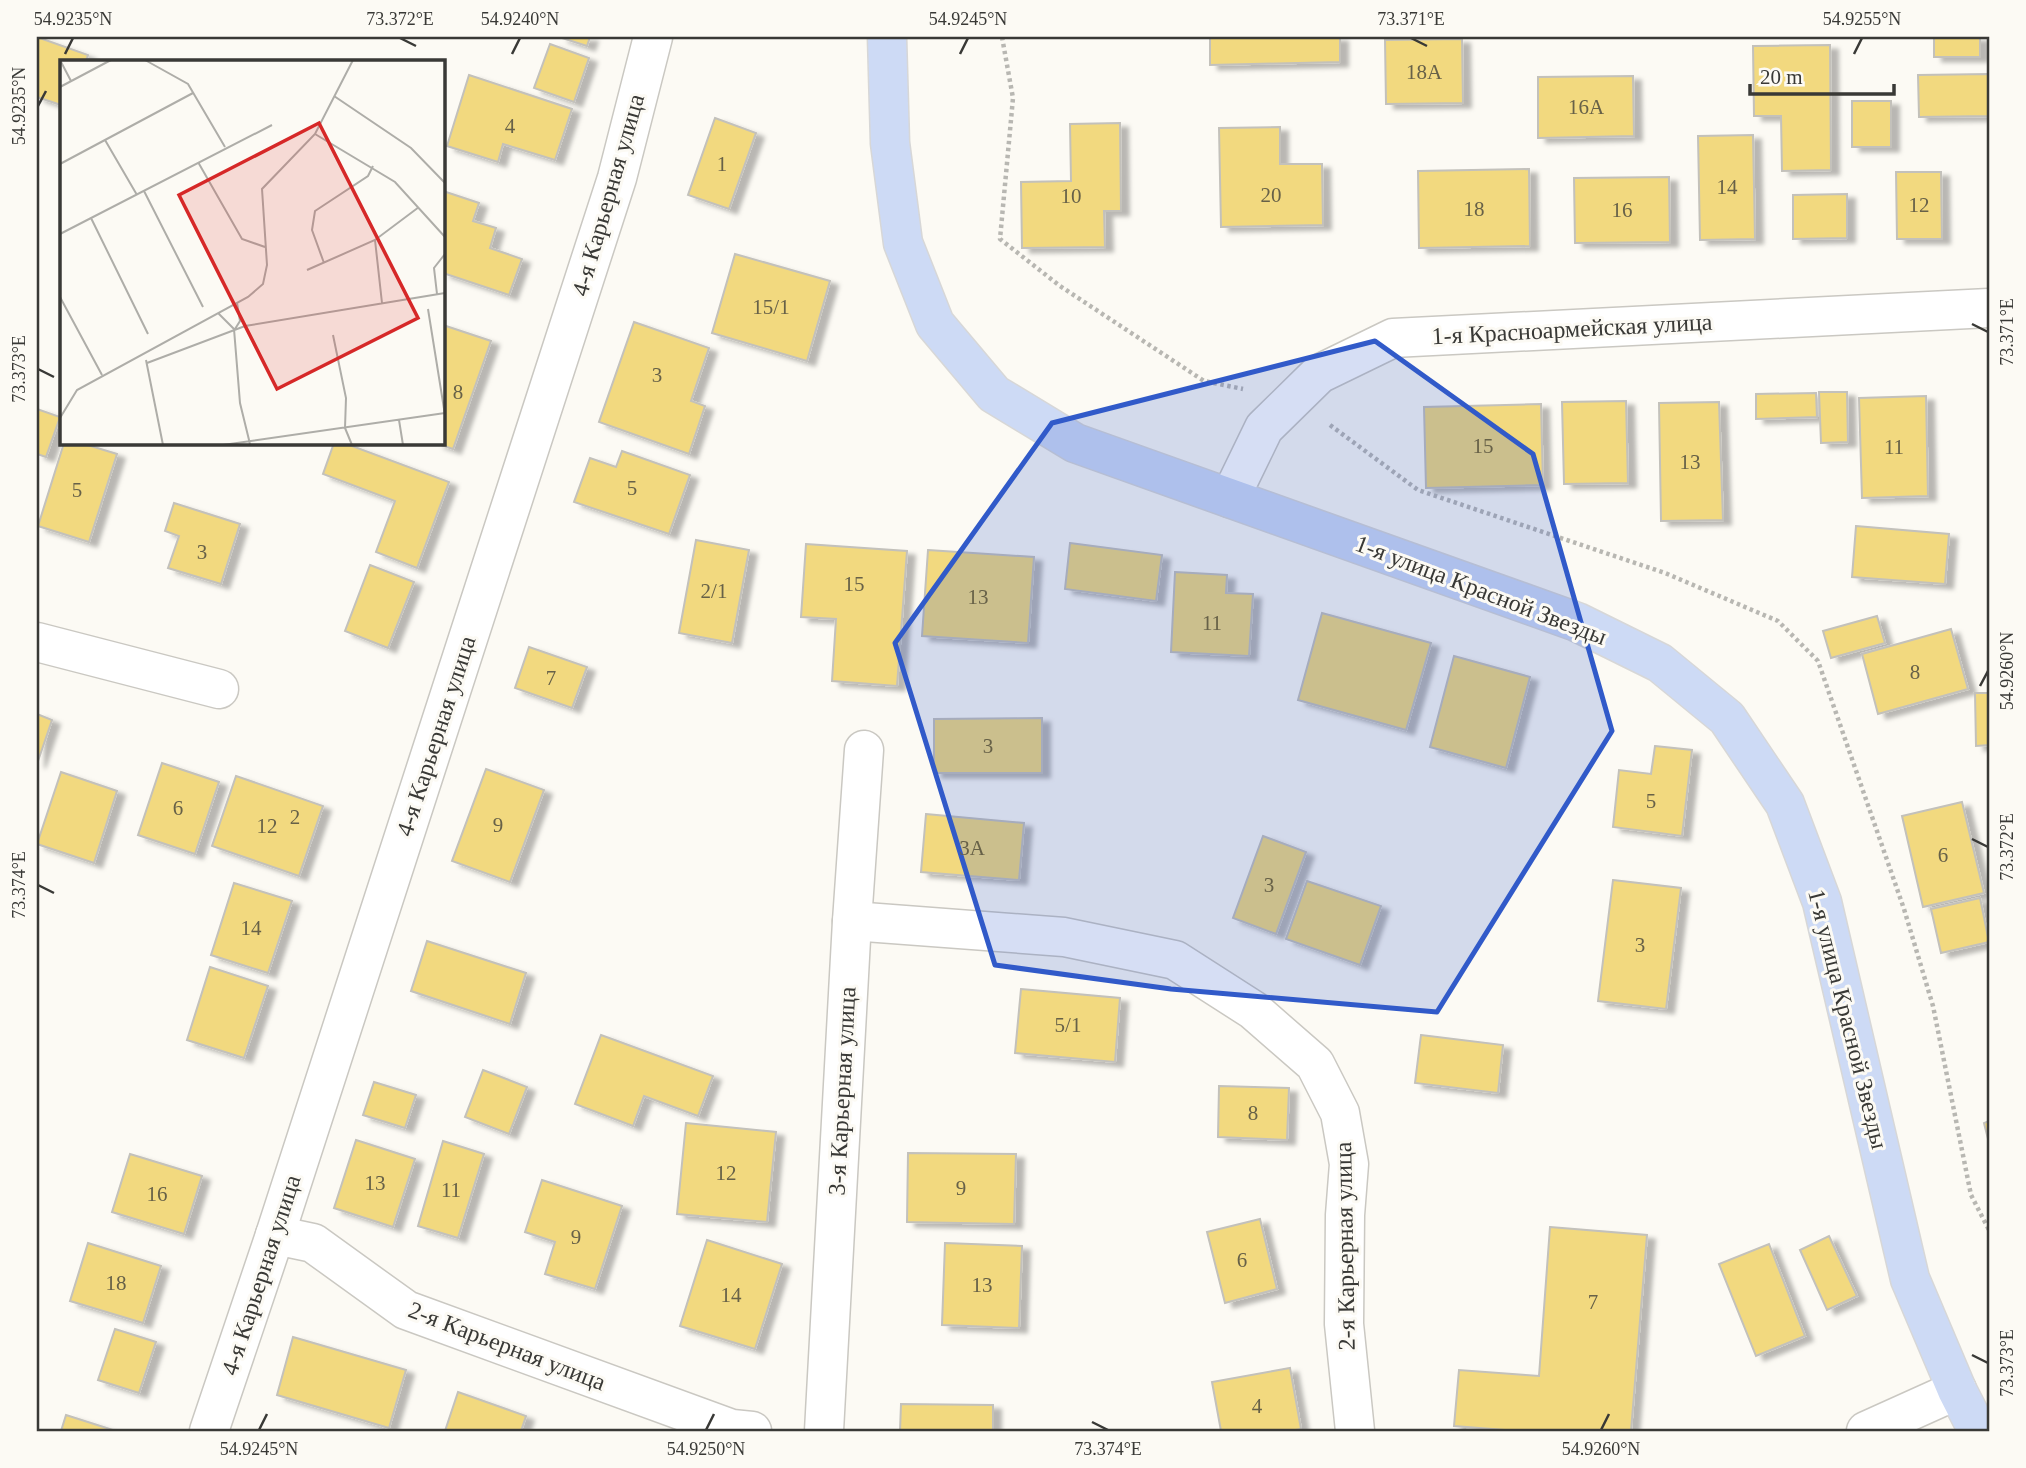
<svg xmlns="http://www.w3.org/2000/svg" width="2026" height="1468" font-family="Georgia,serif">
<defs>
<filter id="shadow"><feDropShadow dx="8" dy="4.5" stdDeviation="2" flood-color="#0004"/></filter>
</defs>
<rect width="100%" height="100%" fill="#fcfaf4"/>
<!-- building -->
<g fill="#f2d97f" stroke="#c3c1bb" stroke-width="2" filter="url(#shadow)">
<path d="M 37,37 L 88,55 L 86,61 L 61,61 L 61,105 L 37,97 Z"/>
<path d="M 559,37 L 590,37 L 587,46 Z"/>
<path d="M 1210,37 L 1340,37 L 1340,62 L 1210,65 Z"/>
<rect x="1934" y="37" width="46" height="20"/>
<path d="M 1462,39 L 1463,103 L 1386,104 L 1385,40 Z"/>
<path d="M 550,44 L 589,58 L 574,102 L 534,88 Z"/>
<path d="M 1830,45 L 1831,170 L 1782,171 L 1781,116 L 1754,116 L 1753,46 Z"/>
<path d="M 1989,74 L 1989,116 L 1919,117 L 1918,75 Z"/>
<path d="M 469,75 L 572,109 L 555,160 L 503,144 L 498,162 L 447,146 Z"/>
<path d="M 1633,76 L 1634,136 L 1538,138 L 1538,77 Z"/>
<rect x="1852" y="101" width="39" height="46"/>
<path d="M 715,118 L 756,133 L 729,209 L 688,195 Z"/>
<path d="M 1120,123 L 1121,211 L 1104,211 L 1105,247 L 1022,248 L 1021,182 L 1071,181 L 1070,124 Z"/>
<path d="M 1280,127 L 1280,164 L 1322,164 L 1323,225 L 1221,227 L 1219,128 Z"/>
<path d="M 1753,135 L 1755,239 L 1700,240 L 1698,136 Z"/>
<path d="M 1529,169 L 1530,246 L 1419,248 L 1418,171 Z"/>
<path d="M 1896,172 L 1941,172 L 1942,239 L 1897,239 Z"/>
<path d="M 1669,177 L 1670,242 L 1575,243 L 1574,178 Z"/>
<path d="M 443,191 L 479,203 L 473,221 L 496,228 L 490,248 L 522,259 L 509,295 L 443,273 Z"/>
<path d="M 1847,194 L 1847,238 L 1793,239 L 1793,195 Z"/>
<path d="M 735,254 L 830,281 L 807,361 L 712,333 Z"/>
<path d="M 634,322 L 709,348 L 691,401 L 705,406 L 689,454 L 599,422 Z"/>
<path d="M 443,325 L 491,341 L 453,449 L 435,443 L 443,443 Z"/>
<path d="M 1819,392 L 1847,392 L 1848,442 L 1821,443 Z"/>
<path d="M 1816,393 L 1817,417 L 1756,419 L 1756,394 Z"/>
<path d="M 1926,396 L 1928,496 L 1862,498 L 1859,398 Z"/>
<path d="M 1626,401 L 1628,483 L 1564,484 L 1562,402 Z"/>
<path d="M 1719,402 L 1723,520 L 1661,521 L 1659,403 Z"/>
<path d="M 1541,404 L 1543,485 L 1426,488 L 1424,407 Z"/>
<path d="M 37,409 L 60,417 L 46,457 L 37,454 Z"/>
<path d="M 64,443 L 81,443 L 117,454 L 89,542 L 38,526 Z"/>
<path d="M 334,443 L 344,443 L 449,482 L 417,568 L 376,552 L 395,501 L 323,474 Z"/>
<path d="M 622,451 L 690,475 L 669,534 L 574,502 L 590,458 L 616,467 Z"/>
<path d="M 174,503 L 240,524 L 221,584 L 168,568 L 179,536 L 165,531 Z"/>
<path d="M 1856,526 L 1949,534 L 1945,584 L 1852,577 Z"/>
<path d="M 696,540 L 749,550 L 732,643 L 679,633 Z"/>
<path d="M 1070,543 L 1162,555 L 1156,601 L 1065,589 Z"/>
<path d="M 806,544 L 907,551 L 897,686 L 832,681 L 836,619 L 801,617 Z"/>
<path d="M 928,550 L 1034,557 L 1028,643 L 922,636 Z"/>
<path d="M 370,565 L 414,582 L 388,648 L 345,631 Z"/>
<path d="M 1175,572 L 1227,575 L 1226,593 L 1253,594 L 1249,656 L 1171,652 Z"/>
<path d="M 1322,613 L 1431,643 L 1406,730 L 1298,700 Z"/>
<path d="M 1877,616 L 1885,643 L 1831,658 L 1823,631 Z"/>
<path d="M 1951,629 L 1968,689 L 1878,714 L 1862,654 Z"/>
<path d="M 529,647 L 587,667 L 572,708 L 515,688 Z"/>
<path d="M 1454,656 L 1530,677 L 1506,768 L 1430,747 Z"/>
<path d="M 1975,693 L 1989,693 L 1989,745 L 1976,746 Z"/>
<path d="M 37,714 L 52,720 L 37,764 Z"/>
<path d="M 1042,718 L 1042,773 L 934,773 L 934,719 Z"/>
<path d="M 1655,746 L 1692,750 L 1682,836 L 1613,827 L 1619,770 L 1651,774 Z"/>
<path d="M 162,763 L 219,782 L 195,854 L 138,835 Z"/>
<path d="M 486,769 L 544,790 L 510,882 L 452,861 Z"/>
<path d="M 61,772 L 117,791 L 94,863 L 37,844 Z"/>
<path d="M 236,776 L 323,806 L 299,876 L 212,846 Z"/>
<path d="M 1962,802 L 1984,893 L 1923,907 L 1902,816 Z"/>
<path d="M 926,814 L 1024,823 L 1019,880 L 921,872 Z"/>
<path d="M 1263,836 L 1306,852 L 1276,934 L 1233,918 Z"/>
<path d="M 1613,880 L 1681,888 L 1666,1009 L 1598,1001 Z"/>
<path d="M 1307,881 L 1381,906 L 1360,965 L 1286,939 Z"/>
<path d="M 234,883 L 292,901 L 268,973 L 211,955 Z"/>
<path d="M 1980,898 L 1989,942 L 1941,953 L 1931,909 Z"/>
<path d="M 427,941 L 526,973 L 510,1024 L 411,991 Z"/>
<path d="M 210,967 L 268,986 L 244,1058 L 187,1040 Z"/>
<path d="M 1021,989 L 1120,998 L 1115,1062 L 1015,1053 Z"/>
<path d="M 601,1035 L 713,1076 L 698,1116 L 644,1096 L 633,1126 L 575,1104 Z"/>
<path d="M 1421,1035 L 1503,1045 L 1498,1093 L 1415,1083 Z"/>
<path d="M 483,1070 L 527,1087 L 509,1134 L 465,1117 Z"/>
<path d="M 374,1082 L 416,1095 L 405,1128 L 363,1115 Z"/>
<path d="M 1219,1086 L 1289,1088 L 1287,1140 L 1218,1137 Z"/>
<path d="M 1989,1121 L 1989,1143 L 1984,1123 Z"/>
<path d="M 686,1123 L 776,1132 L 767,1222 L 677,1214 Z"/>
<path d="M 356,1140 L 415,1159 L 393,1227 L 334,1208 Z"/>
<path d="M 443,1141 L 484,1154 L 458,1238 L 418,1226 Z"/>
<path d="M 908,1153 L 1016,1154 L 1014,1224 L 907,1222 Z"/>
<path d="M 130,1154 L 202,1176 L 184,1234 L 112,1212 Z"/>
<path d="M 542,1180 L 622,1206 L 595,1289 L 545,1274 L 555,1242 L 525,1232 Z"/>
<path d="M 1260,1219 L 1277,1289 L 1225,1303 L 1207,1232 Z"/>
<path d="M 1550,1227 L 1647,1235 L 1631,1431 L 1518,1431 L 1454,1426 L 1459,1370 L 1539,1376 Z"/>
<path d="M 1829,1236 L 1857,1296 L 1827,1310 L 1800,1250 Z"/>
<path d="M 707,1240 L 782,1264 L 755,1349 L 680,1326 Z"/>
<path d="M 88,1243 L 161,1266 L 143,1323 L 70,1301 Z"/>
<path d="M 945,1243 L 1022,1246 L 1019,1328 L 942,1325 Z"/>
<path d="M 1769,1244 L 1805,1336 L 1756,1356 L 1719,1264 Z"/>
<path d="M 115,1329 L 156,1342 L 139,1393 L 98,1380 Z"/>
<path d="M 293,1337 L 406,1370 L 389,1428 L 277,1395 Z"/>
<path d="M 1290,1368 L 1301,1429 L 1290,1431 L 1221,1431 L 1212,1382 Z"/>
<path d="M 458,1392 L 526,1416 L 521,1431 L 445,1431 Z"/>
<path d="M 901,1404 L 993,1405 L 993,1431 L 900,1431 Z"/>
<path d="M 66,1415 L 116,1431 L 61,1431 Z"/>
</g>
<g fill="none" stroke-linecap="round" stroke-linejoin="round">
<defs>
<g id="minor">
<path d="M 1230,498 L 1264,428 L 1319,374 L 1393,338 L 1989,308"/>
<path d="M 37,642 L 219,689"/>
<path d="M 852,921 L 1064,937 L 1175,960 L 1253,1010 L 1315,1064 L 1340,1113 L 1349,1164 L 1345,1215 L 1344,1324 L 1355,1431"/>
<path d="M 275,1235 L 313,1243 L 406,1310 L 732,1429 L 752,1431"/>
<path d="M 209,1431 L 275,1235 L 617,178 L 653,37"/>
<path d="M 824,1431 L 852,921 L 864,750"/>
<path d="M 1866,1431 L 1957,1390"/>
</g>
<path id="major" d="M 887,37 L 890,143 L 903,243 L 935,324 L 994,394 L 1075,443 L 1577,622 L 1660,663 L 1727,718 L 1785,804 L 1822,902 L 1910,1279 L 1957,1390 L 1978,1431"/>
</defs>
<!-- minor casing -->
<use href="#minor" stroke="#cac8c2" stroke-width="41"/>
<!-- major casing -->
<use href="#major" stroke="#d7d7d7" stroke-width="41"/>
<!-- path -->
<g stroke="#b8b7b2" stroke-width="4.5" stroke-dasharray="3.5 3.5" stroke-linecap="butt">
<path d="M 1002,37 L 1013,98 L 1000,239 L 1060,286 L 1204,381 L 1243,389"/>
<path d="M 1330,425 L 1418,490 L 1665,573 L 1778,621 L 1818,661 L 1904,909 L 1933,1006 L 1971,1195 L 1989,1230"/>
</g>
<!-- minor -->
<use href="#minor" stroke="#fff" stroke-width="38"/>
<!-- major -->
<use href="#major" stroke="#cddaf5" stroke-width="38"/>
</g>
<!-- marked area -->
<path fill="#315ac9" fill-opacity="0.2" stroke="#315ac9" stroke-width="5" stroke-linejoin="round" d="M 1375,341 L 1533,454 L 1612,731 L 1437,1012 L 1171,989 L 995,965 L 895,643 L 1052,423 Z"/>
<!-- ticks -->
<path fill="none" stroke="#393936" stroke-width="2.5" d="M 400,38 L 416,46M 1411,38 L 1427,46M 65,54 L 73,38M 512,54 L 520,38M 960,54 L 968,38M 1854,54 L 1862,38M 38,106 L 46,91M 1972,324 L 1988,332M 38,369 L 54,377M 1980,686 L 1988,671M 1972,839 L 1988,847M 38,885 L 54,893M 1972,1355 L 1988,1363M 1092,1422 L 1108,1430M 259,1430 L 267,1414M 706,1430 L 714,1414M 1601,1430 L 1609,1414"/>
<g text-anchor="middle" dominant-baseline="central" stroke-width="6" stroke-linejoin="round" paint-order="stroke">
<!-- number labels -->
<g font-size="21" fill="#676148">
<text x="1424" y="72">18А</text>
<text x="1586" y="107">16А</text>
<text x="510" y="126">4</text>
<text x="722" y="164">1</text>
<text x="1727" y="187">14</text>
<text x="1271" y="195">20</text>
<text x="1071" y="196">10</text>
<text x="1919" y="205">12</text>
<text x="1474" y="209">18</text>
<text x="1622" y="210">16</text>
<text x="771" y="307">15/1</text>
<text x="657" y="375">3</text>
<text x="458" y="392">8</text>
<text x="1483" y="446">15</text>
<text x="1894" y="447">11</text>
<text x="1690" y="462">13</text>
<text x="632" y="488">5</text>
<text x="77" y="490">5</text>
<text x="202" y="552">3</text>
<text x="854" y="584">15</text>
<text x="714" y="591">2/1</text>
<text x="978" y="597">13</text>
<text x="1212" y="623">11</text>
<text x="1915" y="672">8</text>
<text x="551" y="678">7</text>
<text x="988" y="746">3</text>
<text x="1651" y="801">5</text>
<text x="178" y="808">6</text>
<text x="295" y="817">2</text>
<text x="498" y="825">9</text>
<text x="267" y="826">12</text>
<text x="972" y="848">3А</text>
<text x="1943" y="855">6</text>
<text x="1269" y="885">3</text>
<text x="251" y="928">14</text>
<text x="1640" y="945">3</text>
<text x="1068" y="1025">5/1</text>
<text x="1253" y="1113">8</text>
<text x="726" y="1173">12</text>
<text x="375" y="1183">13</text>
<text x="961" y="1188">9</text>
<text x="451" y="1190">11</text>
<text x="157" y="1194">16</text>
<text x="576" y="1237">9</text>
<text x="1242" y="1260">6</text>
<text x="116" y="1283">18</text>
<text x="982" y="1285">13</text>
<text x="731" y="1295">14</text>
<text x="1593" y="1302">7</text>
<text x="1257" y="1406">4</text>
</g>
<!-- street labels -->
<g font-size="24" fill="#393936" stroke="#fcfaf4">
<text transform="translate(608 195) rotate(-74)">4-я Карьерная улица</text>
<text transform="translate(1572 329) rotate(-3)">1-я Красноармейская улица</text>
<text transform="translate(1481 590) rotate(21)">1-я улица Красной Звезды</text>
<text transform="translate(436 736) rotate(-72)">4-я Карьерная улица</text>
<text transform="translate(1848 1019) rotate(76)">1-я улица Красной Звезды</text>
<text transform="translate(842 1091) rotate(-87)">3-я Карьерная улица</text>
<text transform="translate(1345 1246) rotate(-91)">2-я Карьерная улица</text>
<text transform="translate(261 1275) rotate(-72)">4-я Карьерная улица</text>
<text transform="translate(507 1346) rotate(21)">2-я Карьерная улица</text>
</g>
</g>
<!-- overview -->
<g transform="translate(60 60)">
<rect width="385" height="385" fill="#fcfaf4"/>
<path fill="none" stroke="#aeada8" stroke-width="2" d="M 0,0 L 11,21M 85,0 L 128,24 L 165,87M 0,27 L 51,0M 274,36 L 351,88 L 385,123M 255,74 L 335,122 L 385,177M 45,80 L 77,135M 138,102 L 182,179 L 205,187M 0,104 L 133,33M 84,131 L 143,247M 31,158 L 88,274M 0,174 L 212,65M 315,180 L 322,243M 264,203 L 252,170 L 255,151 L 308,116 L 313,106M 247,210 L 315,180 L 359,147M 377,234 L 374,208 L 385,194M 0,237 L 42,315M 368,249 L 385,355M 158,253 L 174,269 L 180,343 L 190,384M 175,269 L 180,261 L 177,243M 273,275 L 286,338 L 285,368 L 292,385M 86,300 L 103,385M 87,303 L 185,266 L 385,233M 0,358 L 17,330 L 188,237 L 203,224 L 207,205 L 202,129 L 255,74 L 293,0M 339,360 L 343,385M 163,385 L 385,353"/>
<path fill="#d62828" fill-opacity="0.15" stroke="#d62828" stroke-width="3.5" d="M 259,63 L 358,258 L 217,329 L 119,135 Z"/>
<rect width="385" height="385" fill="none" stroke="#393936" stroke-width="3.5"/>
</g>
<!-- border -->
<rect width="2026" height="1468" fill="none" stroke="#fcfaf4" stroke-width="77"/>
<!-- scale -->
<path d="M1750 84v10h144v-10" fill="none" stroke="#393936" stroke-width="3.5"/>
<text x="1760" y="84" font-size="21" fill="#393936" stroke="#fcfaf4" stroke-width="5" paint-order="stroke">20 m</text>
<rect x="38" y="38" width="1950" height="1392" fill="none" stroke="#393936" stroke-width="2.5"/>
<g font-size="18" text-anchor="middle" fill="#393936">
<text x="73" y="25">54.9235°N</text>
<text x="400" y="25">73.372°E</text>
<text x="520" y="25">54.9240°N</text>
<text x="968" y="25">54.9245°N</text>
<text x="1411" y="25">73.371°E</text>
<text x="1862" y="25">54.9255°N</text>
<text transform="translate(19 106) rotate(-90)" y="6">54.9235°N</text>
<text transform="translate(2007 332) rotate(-90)" y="6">73.371°E</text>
<text transform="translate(19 369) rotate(-90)" y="6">73.373°E</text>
<text transform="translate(2007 671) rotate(-90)" y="6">54.9260°N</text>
<text transform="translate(2007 847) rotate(-90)" y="6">73.372°E</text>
<text transform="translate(19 885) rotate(-90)" y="6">73.374°E</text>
<text transform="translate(2007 1363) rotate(-90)" y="6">73.373°E</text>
<text x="259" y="1455">54.9245°N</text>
<text x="706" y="1455">54.9250°N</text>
<text x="1108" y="1455">73.374°E</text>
<text x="1601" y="1455">54.9260°N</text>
</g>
</svg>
